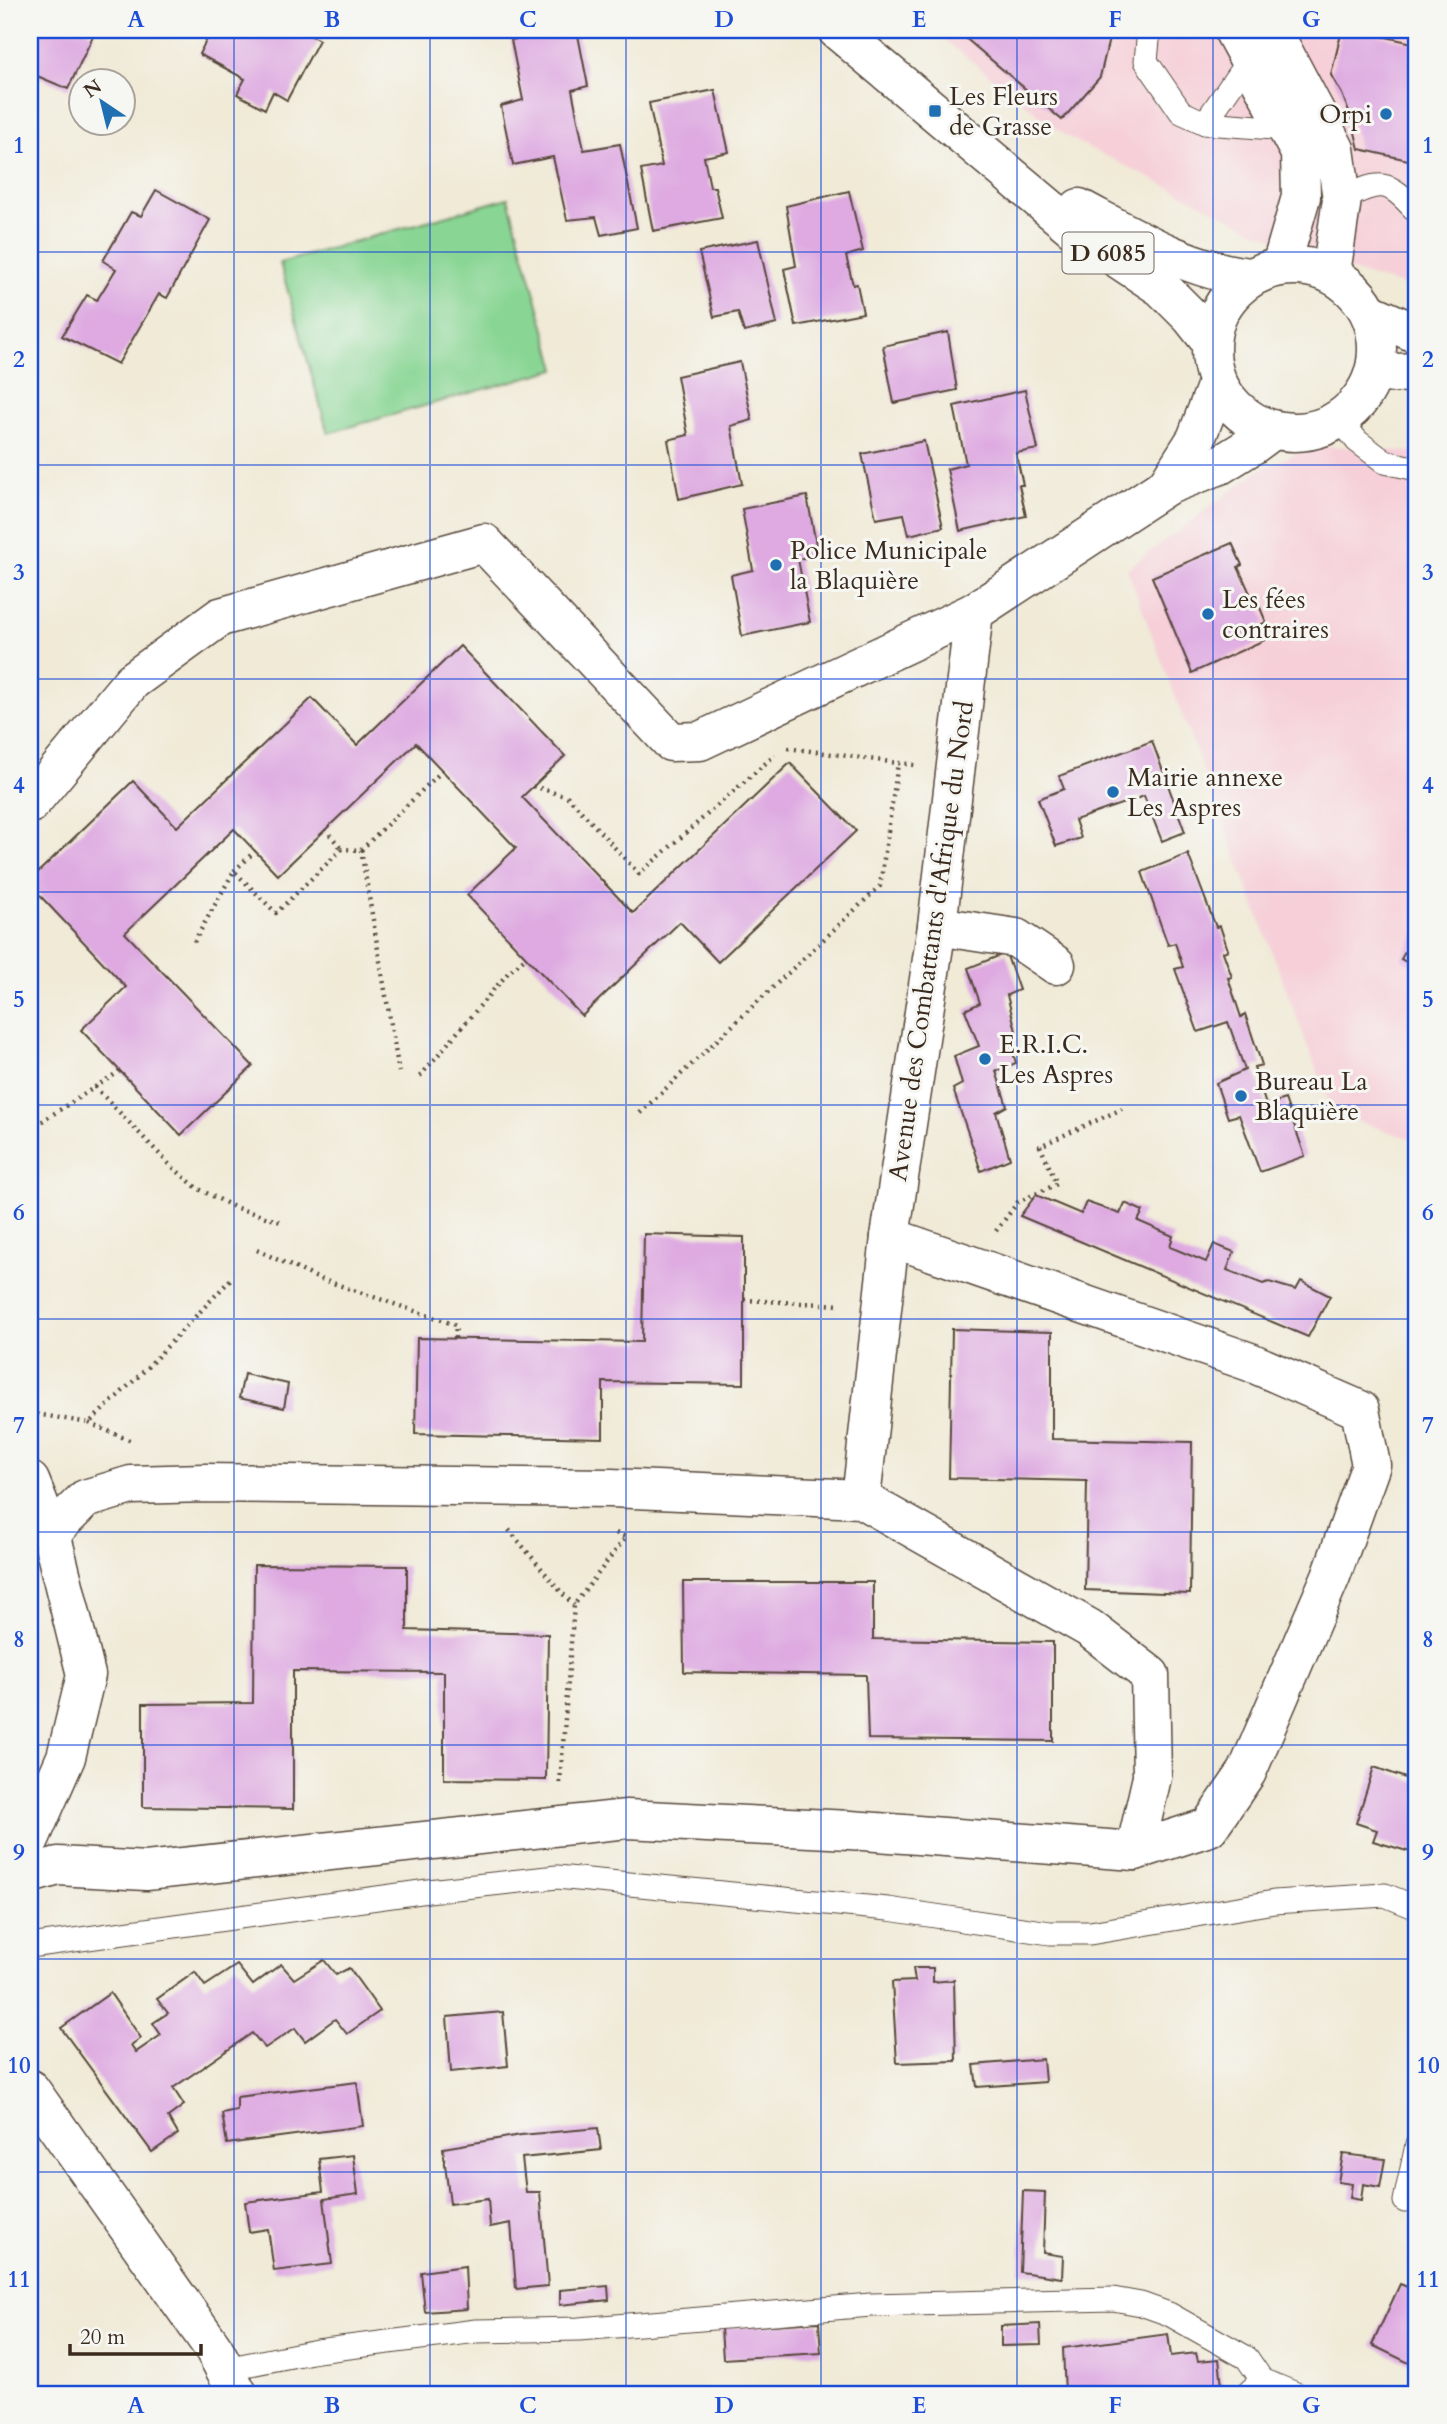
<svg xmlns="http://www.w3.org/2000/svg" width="1447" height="2424" font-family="Cardo,serif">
<rect width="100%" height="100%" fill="#f6f6f2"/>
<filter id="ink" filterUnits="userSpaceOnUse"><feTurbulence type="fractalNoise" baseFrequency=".0143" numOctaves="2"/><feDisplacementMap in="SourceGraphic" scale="14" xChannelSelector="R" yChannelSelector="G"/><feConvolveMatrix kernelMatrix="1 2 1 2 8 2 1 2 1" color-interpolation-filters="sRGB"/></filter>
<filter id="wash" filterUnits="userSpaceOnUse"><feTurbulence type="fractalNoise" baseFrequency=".00686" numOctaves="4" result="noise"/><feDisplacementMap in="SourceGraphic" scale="28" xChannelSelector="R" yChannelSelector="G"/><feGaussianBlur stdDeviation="1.57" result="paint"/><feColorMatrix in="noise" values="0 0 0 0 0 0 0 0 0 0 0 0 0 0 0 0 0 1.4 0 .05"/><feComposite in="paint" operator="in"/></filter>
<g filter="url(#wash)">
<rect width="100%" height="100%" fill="#f0ead7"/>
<!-- built -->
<g fill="#f6cfd8">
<path d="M 932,30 L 1417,30 L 1417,289 L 1356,272 L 1256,231 L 1066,136 Z"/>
<path d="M 1316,445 L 1417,452 L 1417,1141 L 1333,1113 L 1127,569 L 1259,470 Z"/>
</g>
<!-- green -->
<path fill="#89d694" stroke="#628059" stroke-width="2" d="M 508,198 L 556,369 L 328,433 L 280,263 Z"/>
<g id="blocks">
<!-- building -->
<g fill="#deaae1">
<path d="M 30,30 L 85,30 L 94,34 L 68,89 L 30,73 Z"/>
<path d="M 212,30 L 301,30 L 319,40 L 287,100 L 273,92 L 265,109 L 237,94 L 245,79 L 199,54 Z"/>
<path d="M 565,30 L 577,30 L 588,86 L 572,90 L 584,150 L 620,144 L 637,228 L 601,235 L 596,217 L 567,220 L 553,157 L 513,165 L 501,106 L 523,100 L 511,40 Z"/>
<path d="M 956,30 L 1111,30 L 1100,77 L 1062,120 Z"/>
<path d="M 1342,30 L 1355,30 L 1417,44 L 1417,162 L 1359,149 L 1352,120 L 1342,94 L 1331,75 Z"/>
<path d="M 715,90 L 729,152 L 704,157 L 710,187 L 715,187 L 722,218 L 653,231 L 641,170 L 662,166 L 649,103 Z"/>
<path d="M 156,190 L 210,220 L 167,298 L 159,294 L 118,364 L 62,336 L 87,295 L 97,300 L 116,269 L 103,261 L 131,212 L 141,216 Z"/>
<path d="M 849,191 L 863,251 L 846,256 L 853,285 L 857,284 L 863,313 L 796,326 L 784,269 L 796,266 L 786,206 Z"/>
<path d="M 758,240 L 777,324 L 744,332 L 738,312 L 714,317 L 699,252 Z"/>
<path d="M 948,332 L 957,390 L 894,403 L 883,346 Z"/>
<path d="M 740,362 L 752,420 L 731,426 L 742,484 L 679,499 L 668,440 L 688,435 L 677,376 Z"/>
<path d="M 1025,390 L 1038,449 L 1016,453 L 1023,485 L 1019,485 L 1026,516 L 960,531 L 947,469 L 966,464 L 954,406 Z"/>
<path d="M 924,441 L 943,527 L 909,535 L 904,514 L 876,519 L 862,454 Z"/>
<path d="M 807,496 L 818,555 L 798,559 L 810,622 L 742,636 L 731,575 L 753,570 L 742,509 Z"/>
<path d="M 1232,543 L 1242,565 L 1238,567 L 1253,600 L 1256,598 L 1266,622 L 1262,624 L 1269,638 L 1192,673 L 1152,577 Z"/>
<path d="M 460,646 L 565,756 L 522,797 L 633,913 L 790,763 L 856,831 L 718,962 L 680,922 L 582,1016 L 467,895 L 516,848 L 416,743 L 278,875 L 234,829 L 125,933 L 253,1066 L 181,1135 L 81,1030 L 126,987 L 30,885 L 30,880 L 133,781 L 177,827 L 312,698 L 357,745 Z"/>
<path d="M 1152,741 L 1185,832 L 1162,841 L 1144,796 L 1075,820 L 1081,838 L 1056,846 L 1038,799 L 1064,789 L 1059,776 Z"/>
<path d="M 1188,854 L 1216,927 L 1220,926 L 1228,950 L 1223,952 L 1232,977 L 1228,978 L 1241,1017 L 1245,1014 L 1262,1065 L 1254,1067 L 1266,1105 L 1285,1099 L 1305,1156 L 1260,1172 L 1239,1115 L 1228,1118 L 1216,1083 L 1245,1070 L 1228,1022 L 1198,1032 L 1175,969 L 1183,967 L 1175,943 L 1168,945 L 1142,872 Z"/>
<path d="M 1417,931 L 1417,968 L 1401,959 Z"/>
<path d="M 1006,953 L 1019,990 L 1007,995 L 1016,1031 L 1008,1035 L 1016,1063 L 996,1071 L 1007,1106 L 996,1112 L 1010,1159 L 981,1171 L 953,1089 L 962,1084 L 954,1056 L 979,1046 L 965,1010 L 980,1003 L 968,968 Z"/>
<path d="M 1036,1195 L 1081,1214 L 1086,1202 L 1120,1214 L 1125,1203 L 1143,1211 L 1138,1221 L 1173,1236 L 1170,1247 L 1206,1262 L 1214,1244 L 1234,1252 L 1227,1270 L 1263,1284 L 1269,1282 L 1296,1290 L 1301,1281 L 1330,1296 L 1308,1337 L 1020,1216 Z"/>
<path d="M 644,1234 L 744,1237 L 744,1384 L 603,1382 L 603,1438 L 415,1434 L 417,1338 L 642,1342 Z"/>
<path d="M 952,1329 L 1052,1332 L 1052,1439 L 1192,1442 L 1190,1594 L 1085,1590 L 1087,1481 L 949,1478 Z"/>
<path d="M 244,1374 L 288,1384 L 284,1408 L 239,1398 Z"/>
<path d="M 254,1565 L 407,1566 L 407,1630 L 548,1634 L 546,1780 L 444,1779 L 444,1672 L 293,1671 L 293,1809 L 143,1807 L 143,1704 L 253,1703 Z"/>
<path d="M 683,1582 L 873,1582 L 873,1639 L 1053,1642 L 1053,1741 L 868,1739 L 866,1675 L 684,1672 Z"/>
<path d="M 1374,1767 L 1417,1782 L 1417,1854 L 1373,1841 L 1377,1830 L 1356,1823 Z"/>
<path d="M 324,1960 L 336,1975 L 349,1968 L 380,2011 L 347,2034 L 335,2019 L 305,2041 L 295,2028 L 265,2048 L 252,2033 L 173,2088 L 184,2105 L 168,2117 L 178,2134 L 152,2152 L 61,2028 L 110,1993 L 141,2038 L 131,2045 L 136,2052 L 161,2035 L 153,2023 L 168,2013 L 157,1999 L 195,1972 L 205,1986 L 237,1965 L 253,1985 L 281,1964 L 294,1979 Z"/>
<path d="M 913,1968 L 933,1968 L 933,1982 L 954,1980 L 956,2061 L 897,2063 L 892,1982 L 915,1981 Z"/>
<path d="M 503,2012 L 508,2066 L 451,2072 L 447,2017 Z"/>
<path d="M 1043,2059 L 1045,2082 L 977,2087 L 974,2065 Z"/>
<path d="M 357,2082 L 363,2126 L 227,2144 L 222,2113 L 237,2110 L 237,2097 Z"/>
<path d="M 598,2128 L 601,2150 L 522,2158 L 526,2192 L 540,2192 L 548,2286 L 516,2289 L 511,2223 L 490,2227 L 488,2199 L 450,2204 L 443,2148 L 521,2135 Z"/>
<path d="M 1343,2154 L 1385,2159 L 1380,2187 L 1363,2184 L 1361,2200 L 1350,2198 L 1352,2184 L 1338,2182 Z"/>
<path d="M 353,2155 L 358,2194 L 324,2199 L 332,2264 L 274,2271 L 268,2229 L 249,2232 L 245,2202 L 323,2192 L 319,2159 Z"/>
<path d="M 1023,2191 L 1045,2192 L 1043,2253 L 1063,2256 L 1062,2278 L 1020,2272 Z"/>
<path d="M 465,2266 L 467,2309 L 425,2312 L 421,2272 Z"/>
<path d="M 1400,2284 L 1417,2291 L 1417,2367 L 1372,2345 Z"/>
<path d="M 608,2286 L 609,2300 L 560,2305 L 560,2290 Z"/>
<path d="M 819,2322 L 821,2353 L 723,2359 L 721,2328 Z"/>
<path d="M 1040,2324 L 1041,2345 L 1001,2346 L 1001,2326 Z"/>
<path d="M 1168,2334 L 1171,2356 L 1196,2353 L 1198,2361 L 1219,2359 L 1223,2394 L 1065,2394 L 1063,2348 Z"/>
</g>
</g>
</g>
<g filter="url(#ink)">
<use href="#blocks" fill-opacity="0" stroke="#56473a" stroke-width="2"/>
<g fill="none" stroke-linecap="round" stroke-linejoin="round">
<defs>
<g id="lane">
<path d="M 1149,30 L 1146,61 L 1181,112 L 1205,123 L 1287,129"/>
<path d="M 1205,123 L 1249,59"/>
<path d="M 1342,199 C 1382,180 1387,179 1417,212"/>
<path d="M 1340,419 L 1357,441 L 1385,462 L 1417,469"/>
<path d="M 30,1946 L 428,1891 L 557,1877 L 888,1909 L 1050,1933 L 1090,1933 L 1274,1902 L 1385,1895 L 1417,1908"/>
<path d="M 1405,2201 L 1417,2145"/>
<path d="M 225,2369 L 317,2351 L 476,2331 L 579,2329 L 871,2305 L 1113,2299 L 1141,2304 L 1169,2314 L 1247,2358 L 1262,2380"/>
<path d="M 1247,2394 L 1262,2380 L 1296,2394"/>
</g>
<g id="street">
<path d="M 1233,30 L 1300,153 L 1301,197 L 1281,266"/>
<path d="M 1272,30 L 1335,149 L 1342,199 L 1331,273"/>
<path d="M 1166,486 L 1196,439 L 1217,384"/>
<path d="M 30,804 L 132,681 L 220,617 L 484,543 L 671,742 L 700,741 L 974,612"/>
<path d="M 937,926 L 1016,938 L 1056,965"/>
<path d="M 30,1481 L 51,1533 L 86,1675 L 66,1757 L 30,1839"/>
<path d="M 861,1499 L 890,1237 L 937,926 L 974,612 L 1166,486 L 1220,465 L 1254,444 L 1273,430"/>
<path d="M 51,1533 L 85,1499 L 131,1485 L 205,1483 L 611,1488 L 861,1499 L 1089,1628 L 1150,1675 L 1152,1777 L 1135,1851"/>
<path d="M 30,1874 L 58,1866 L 146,1871 L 627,1819 L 850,1830 L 1135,1851 L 1209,1827 L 1247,1772 L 1331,1576 L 1371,1465 L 1360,1410 L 1250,1362 L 890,1237"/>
</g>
<path id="secondary" d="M 30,2089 L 214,2349 L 238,2394"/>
<g id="primary">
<path d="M 837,30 L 1079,233 L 1162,288 L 1191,317 L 1210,341"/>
<path d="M 1079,208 C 1132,236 1188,270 1249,277"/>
<circle cx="1294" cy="349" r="83"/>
<path d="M 1370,313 L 1417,334"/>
<path d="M 1374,374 L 1417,372"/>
</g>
</defs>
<!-- lane casing -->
<use href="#lane" stroke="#56473a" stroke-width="25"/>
<!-- street casing -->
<use href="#street" stroke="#56473a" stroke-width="41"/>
<!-- secondary casing -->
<use href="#secondary" stroke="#56473a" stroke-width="41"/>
<!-- primary casing -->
<use href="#primary" stroke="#56473a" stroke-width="41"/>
<!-- path -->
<g stroke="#56473a" stroke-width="4.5" stroke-dasharray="2 5" stroke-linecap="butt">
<path d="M 788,748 L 898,763"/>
<path d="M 533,786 L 568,797 L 639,874 L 775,755"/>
<path d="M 325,829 L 342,849"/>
<path d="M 361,850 L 399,1072"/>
<path d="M 234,871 L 255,851"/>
<path d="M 194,942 L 234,871 L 276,913 L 342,849 L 361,850 L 442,771"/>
<path d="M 420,1076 L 508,973 L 526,957"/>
<path d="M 95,1087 L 169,1164 L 197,1188 L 234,1207 L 284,1223"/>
<path d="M 640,1113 L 880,886 L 898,763 L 915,765"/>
<path d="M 30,1129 L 120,1071"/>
<path d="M 996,1231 L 1018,1202 L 1057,1184 L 1040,1146 L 1122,1109"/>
<path d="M 257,1250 L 315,1277 L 456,1325 L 455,1339"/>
<path d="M 744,1300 L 841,1305"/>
<path d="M 30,1413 L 89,1423 L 141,1374 L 231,1279"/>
<path d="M 89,1423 L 134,1442"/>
<path d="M 509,1530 L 562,1593 L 574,1605"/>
<path d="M 560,1783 L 574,1605 L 626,1537 L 613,1532"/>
</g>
<!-- lane -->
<use href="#lane" stroke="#fff" stroke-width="23"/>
<!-- street -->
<use href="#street" stroke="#fff" stroke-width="38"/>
<!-- secondary -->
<use href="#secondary" stroke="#fff" stroke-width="38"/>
<!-- primary -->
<use href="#primary" stroke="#fff" stroke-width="38"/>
</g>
</g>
<!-- grid -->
<path fill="none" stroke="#1d4ed8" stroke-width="2" stroke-opacity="0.55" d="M 234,30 L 234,2394M 430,30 L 430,2394M 626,30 L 626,2394M 821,30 L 821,2394M 1017,30 L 1017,2394M 1213,30 L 1213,2394M 30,252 L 1417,252M 30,465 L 1417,465M 30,679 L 1417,679M 30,892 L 1417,892M 30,1105 L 1417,1105M 30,1319 L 1417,1319M 30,1532 L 1417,1532M 30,1745 L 1417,1745M 30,1959 L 1417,1959M 30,2172 L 1417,2172"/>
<!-- markers -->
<g fill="#1f6fb2" stroke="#f6f6f2" stroke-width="2.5">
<rect x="928" y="104" width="14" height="14" rx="3.5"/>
<circle cx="1386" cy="114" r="7"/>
<circle cx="776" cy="565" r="7"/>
<circle cx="1208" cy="614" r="7"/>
<circle cx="1113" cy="792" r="7"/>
<circle cx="985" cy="1059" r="7"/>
<circle cx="1241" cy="1096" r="7"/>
</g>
<g text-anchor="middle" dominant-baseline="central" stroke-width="6" stroke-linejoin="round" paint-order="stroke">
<!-- shield labels -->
<rect fill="#f6f6f2" stroke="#73675e" stroke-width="2" x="1062.5" y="232.5" width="91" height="41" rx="5"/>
<g font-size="24" font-weight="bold" fill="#3b2a1e">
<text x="1108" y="253">D 6085</text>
</g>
<!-- poi labels -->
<g font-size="26" fill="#3b2a1e" stroke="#f6f6f2" text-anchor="start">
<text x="949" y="96">Les Fleurs<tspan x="949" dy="30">de Grasse</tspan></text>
<text x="1372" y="114" text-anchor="end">Orpi</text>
<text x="790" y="550">Police Municipale<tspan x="790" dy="30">la Blaquière</tspan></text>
<text x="1222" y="599">Les fées<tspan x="1222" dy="30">contraires</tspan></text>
<text x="1127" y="777">Mairie annexe<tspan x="1127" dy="30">Les Aspres</tspan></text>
<text x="999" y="1044">E.R.I.C.<tspan x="999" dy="30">Les Aspres</tspan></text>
<text x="1255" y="1081">Bureau La<tspan x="1255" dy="30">Blaquière</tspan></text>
</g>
<!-- street labels -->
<g font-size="26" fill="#3b2a1e" stroke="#f6f6f2">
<text transform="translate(931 941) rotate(-82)">Avenue des Combattants d'Afrique du Nord</text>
</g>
</g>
<!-- margin -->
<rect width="1447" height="2424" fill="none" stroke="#f6f6f2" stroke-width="77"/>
<!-- north arrow -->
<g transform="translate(102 102) rotate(325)"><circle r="33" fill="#f6f6f2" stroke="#aba49d" stroke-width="2"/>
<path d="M0-5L12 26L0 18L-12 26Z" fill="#1f6fb2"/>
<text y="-10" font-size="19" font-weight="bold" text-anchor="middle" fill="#3b2a1e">N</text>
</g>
<!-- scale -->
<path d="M70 2344v10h131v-10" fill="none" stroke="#3b2a1e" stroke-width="3.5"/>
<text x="80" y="2344" font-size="21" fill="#3b2a1e" stroke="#f6f6f2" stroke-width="5" paint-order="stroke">20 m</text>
<rect x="38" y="38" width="1370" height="2348" fill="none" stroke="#1d4ed8" stroke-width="2.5"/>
<g font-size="23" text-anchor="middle" font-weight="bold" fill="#1d4ed8">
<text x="136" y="27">A</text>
<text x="332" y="27">B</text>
<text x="528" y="27">C</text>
<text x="724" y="27">D</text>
<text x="919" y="27">E</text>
<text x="1115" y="27">F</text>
<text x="1311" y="27">G</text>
<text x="19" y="153">1</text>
<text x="1428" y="153">1</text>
<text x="19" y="367">2</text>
<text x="1428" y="367">2</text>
<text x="19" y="580">3</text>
<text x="1428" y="580">3</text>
<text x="19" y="793">4</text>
<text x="1428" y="793">4</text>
<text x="19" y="1007">5</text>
<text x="1428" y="1007">5</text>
<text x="19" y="1220">6</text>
<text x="1428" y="1220">6</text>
<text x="19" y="1433">7</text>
<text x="1428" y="1433">7</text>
<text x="19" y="1647">8</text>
<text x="1428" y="1647">8</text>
<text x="19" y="1860">9</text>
<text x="1428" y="1860">9</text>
<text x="19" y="2073">10</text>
<text x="1428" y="2073">10</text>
<text x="19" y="2287">11</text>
<text x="1428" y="2287">11</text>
<text x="136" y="2413">A</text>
<text x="332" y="2413">B</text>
<text x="528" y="2413">C</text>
<text x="724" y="2413">D</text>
<text x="919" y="2413">E</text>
<text x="1115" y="2413">F</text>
<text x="1311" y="2413">G</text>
</g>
</svg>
